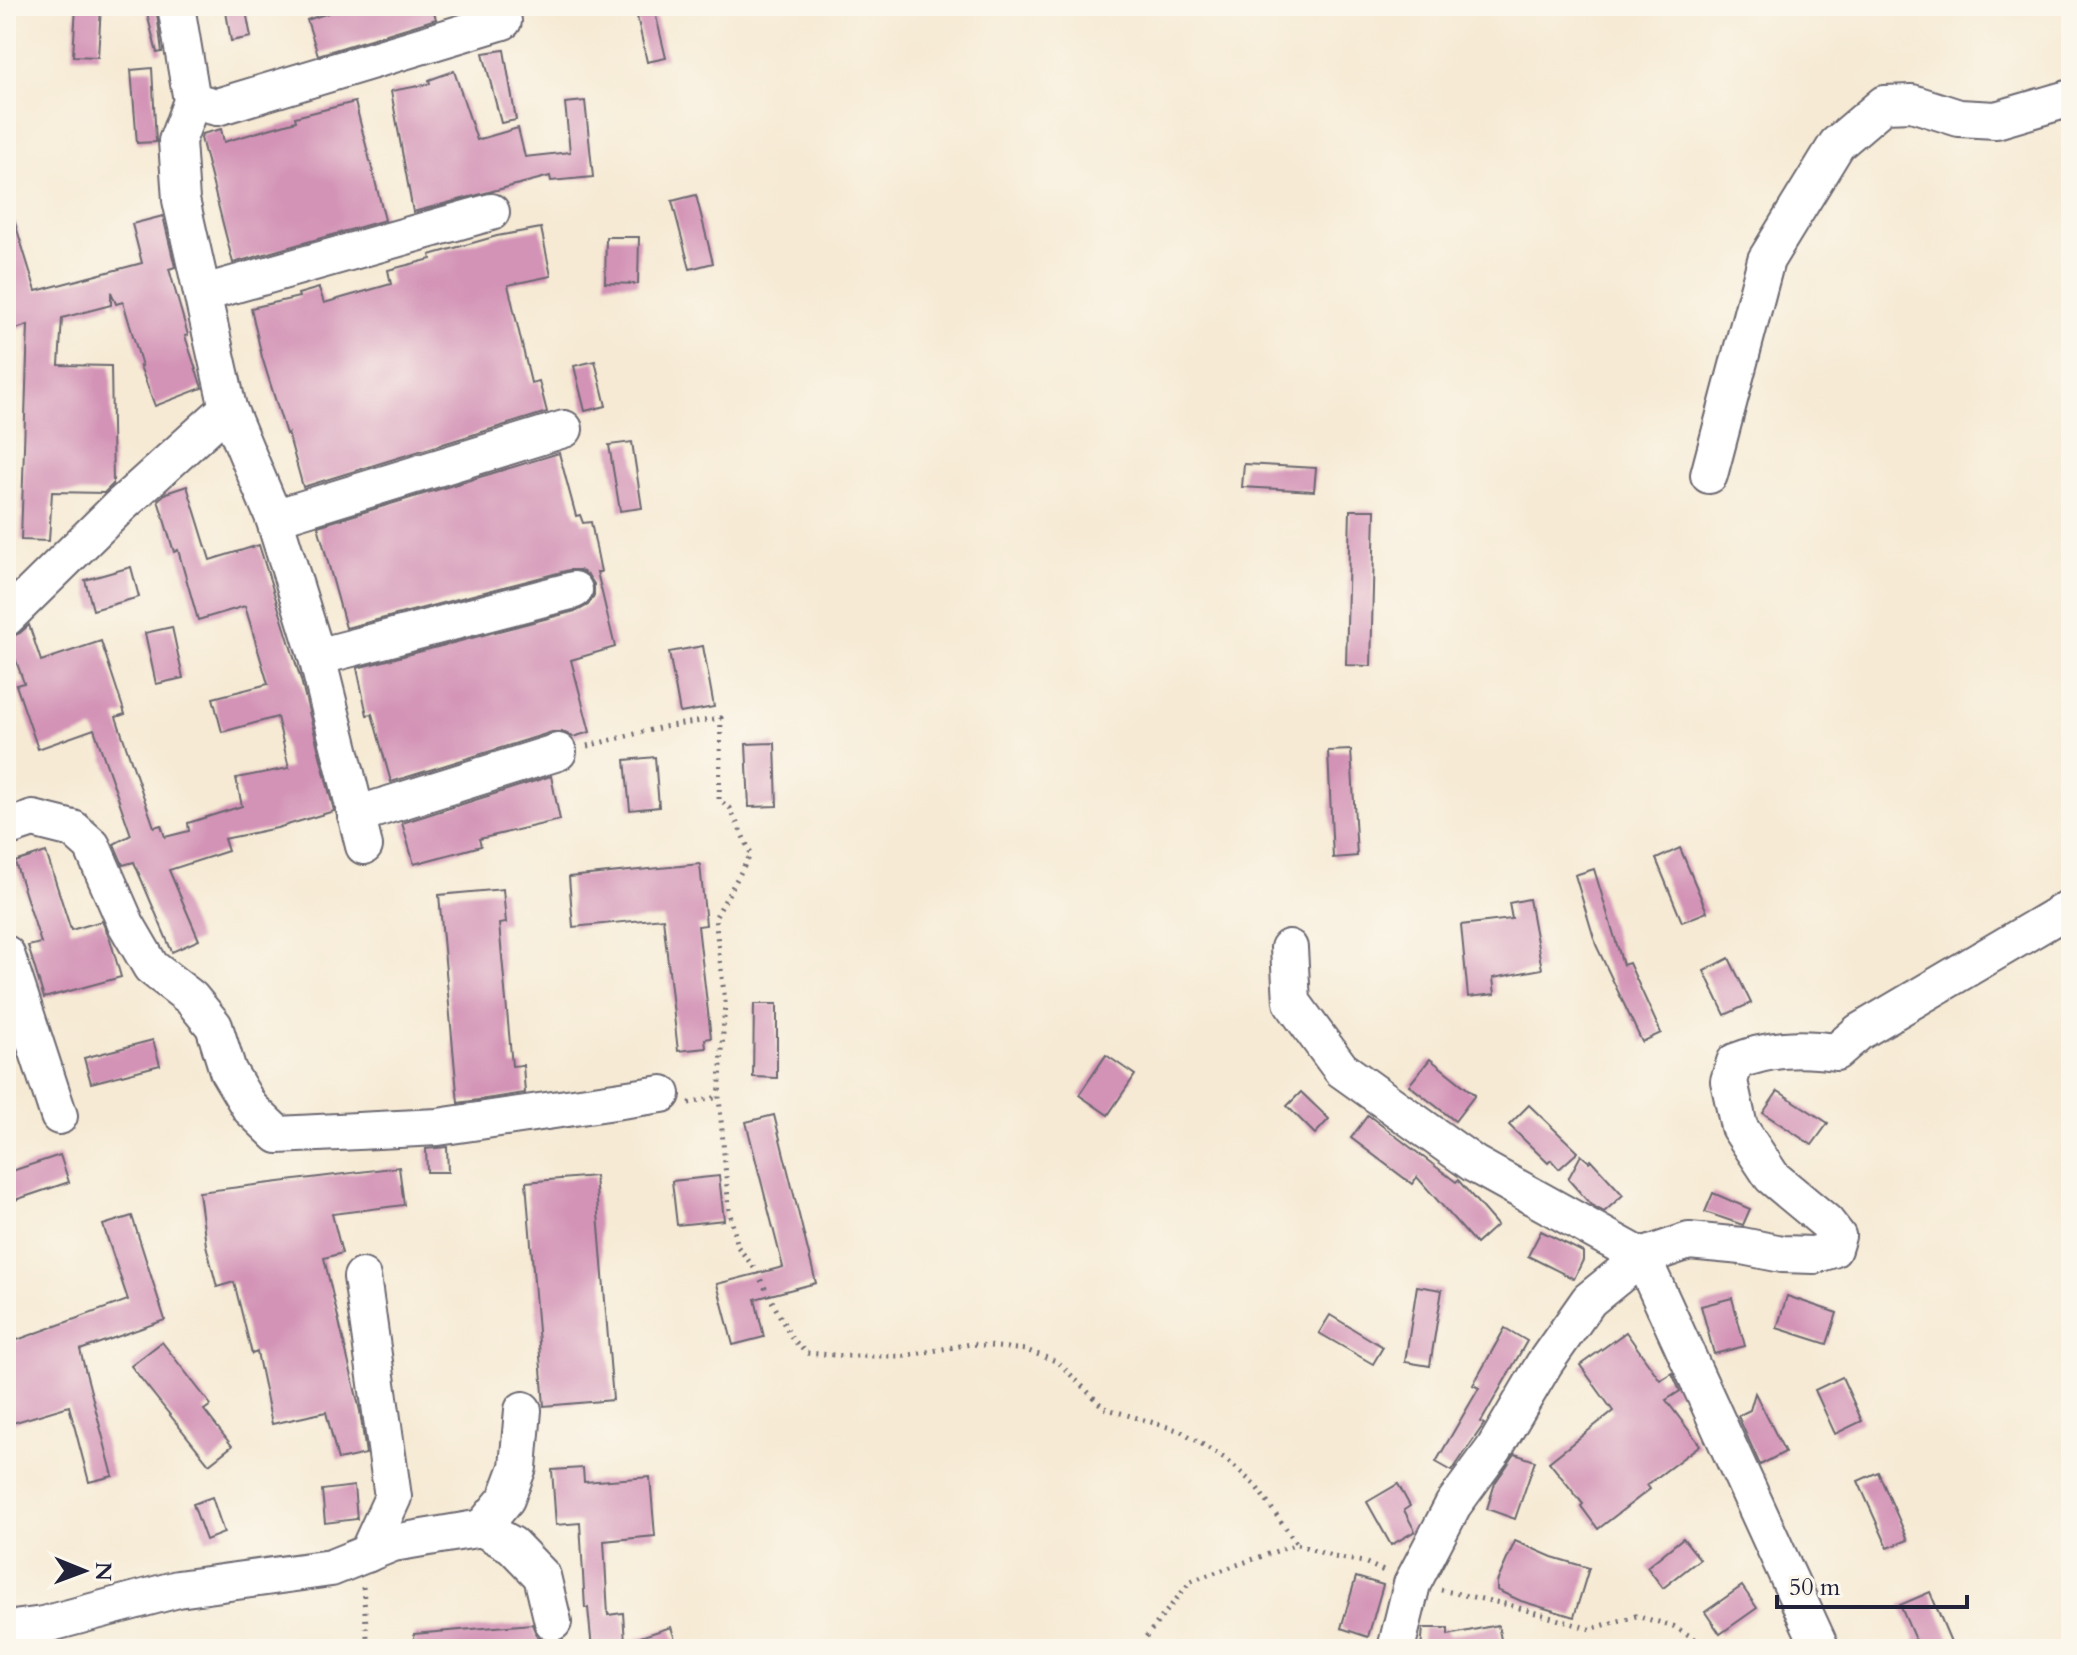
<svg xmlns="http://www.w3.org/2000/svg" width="2077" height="1655" font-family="Cardo,serif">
<rect width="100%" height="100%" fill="#fbf7ec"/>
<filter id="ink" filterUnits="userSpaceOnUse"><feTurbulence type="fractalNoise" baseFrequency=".0125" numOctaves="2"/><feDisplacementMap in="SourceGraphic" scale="16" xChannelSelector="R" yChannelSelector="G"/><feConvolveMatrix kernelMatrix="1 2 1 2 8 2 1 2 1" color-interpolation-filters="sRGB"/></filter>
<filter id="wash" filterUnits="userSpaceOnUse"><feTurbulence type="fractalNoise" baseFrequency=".006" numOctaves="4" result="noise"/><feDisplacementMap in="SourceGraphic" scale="32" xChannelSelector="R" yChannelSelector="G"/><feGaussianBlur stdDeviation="1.8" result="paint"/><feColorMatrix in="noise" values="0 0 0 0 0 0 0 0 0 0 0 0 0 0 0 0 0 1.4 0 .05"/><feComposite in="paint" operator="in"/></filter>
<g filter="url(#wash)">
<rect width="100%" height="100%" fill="#f6ead4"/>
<g id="blocks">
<!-- building -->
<g fill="#d393b6">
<path d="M 76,6 L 101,6 L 98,57 L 73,56 Z"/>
<path d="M 145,6 L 156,6 L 162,52 L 157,53 Z"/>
<path d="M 225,6 L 245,6 L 251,37 L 231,41 Z"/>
<path d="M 349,6 L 432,6 L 436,19 L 318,55 L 307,20 Z"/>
<path d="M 655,12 L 666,58 L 647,62 L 637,16 Z"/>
<path d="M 504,50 L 516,120 L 501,123 L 483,53 Z"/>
<path d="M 152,68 L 156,142 L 137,143 L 131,70 Z"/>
<path d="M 454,71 L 477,140 L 518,128 L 525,157 L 570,152 L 565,103 L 585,101 L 593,177 L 551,181 L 550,176 L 413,212 L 391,91 L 430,84 L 429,80 Z"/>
<path d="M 355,102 L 385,220 L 233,263 L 201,138 L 202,134 L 221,129 L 224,142 L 296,121 L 295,117 Z"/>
<path d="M 696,195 L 713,263 L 690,269 L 672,201 Z"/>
<path d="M 6,210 L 11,210 L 36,291 L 142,263 L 132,224 L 163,216 L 175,267 L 169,269 L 188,335 L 185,336 L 202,388 L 155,406 L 140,366 L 142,366 L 123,302 L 116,304 L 111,292 L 111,305 L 62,318 L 59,365 L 111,366 L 113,484 L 104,493 L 52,492 L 49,541 L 21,540 L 28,325 L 13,330 L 6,304 Z"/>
<path d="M 541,228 L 551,276 L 508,285 L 531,383 L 539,381 L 547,412 L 303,487 L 288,433 L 286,434 L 262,357 L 251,308 L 299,297 L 298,294 L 319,288 L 324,303 L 391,284 L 388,270 L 431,259 L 430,255 L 497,236 Z"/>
<path d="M 606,237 L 639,237 L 638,284 L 605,283 Z"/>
<path d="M 595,361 L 606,406 L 585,411 L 574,366 Z"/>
<path d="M 632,442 L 642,508 L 620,511 L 609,445 Z"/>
<path d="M 559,453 L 576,516 L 580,515 L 583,523 L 591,522 L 601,572 L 597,572 L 615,647 L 571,660 L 590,732 L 573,737 L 563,732 L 552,732 L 391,782 L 372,714 L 367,715 L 357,668 L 579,610 L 588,605 L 594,596 L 594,584 L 588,575 L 580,570 L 569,570 L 346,628 L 318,526 Z"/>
<path d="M 1244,464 L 1316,468 L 1314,491 L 1242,487 Z"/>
<path d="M 187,486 L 210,560 L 259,545 L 301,680 L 334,811 L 277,828 L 224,839 L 228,851 L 169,870 L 199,940 L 172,952 L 134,862 L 123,865 L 114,844 L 131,835 L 94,729 L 38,749 L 16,685 L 24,683 L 8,638 L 20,633 L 29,625 L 41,661 L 101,641 L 125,714 L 116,717 L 154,827 L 161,825 L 165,837 L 189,831 L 188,823 L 242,806 L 236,778 L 289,768 L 277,717 L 222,732 L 213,698 L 268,684 L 245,606 L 198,620 L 178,550 L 174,552 L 158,500 L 166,493 Z"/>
<path d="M 1350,510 L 1375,510 L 1371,666 L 1346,665 Z"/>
<path d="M 131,567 L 139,597 L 93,610 L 85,580 Z"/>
<path d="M 172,627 L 183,678 L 156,684 L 145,633 Z"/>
<path d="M 703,646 L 714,707 L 680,713 L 669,652 Z"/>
<path d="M 775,743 L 777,806 L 749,807 L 746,744 Z"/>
<path d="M 1351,750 L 1357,856 L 1333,858 L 1328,751 Z"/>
<path d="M 655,757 L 659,807 L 630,810 L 625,760 Z"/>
<path d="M 551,776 L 560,820 L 479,839 L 481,846 L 414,864 L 402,823 Z"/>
<path d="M 1680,848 L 1707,912 L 1682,922 L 1656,859 Z"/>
<path d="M 46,852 L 71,930 L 102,921 L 110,939 L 121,977 L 44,998 L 28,946 L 41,943 L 15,862 Z"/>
<path d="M 700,864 L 706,925 L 698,926 L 711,1038 L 705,1039 L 706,1048 L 678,1051 L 663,918 L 573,927 L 569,877 Z"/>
<path d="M 1594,869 L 1623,965 L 1629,963 L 1661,1033 L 1642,1042 L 1596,945 L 1575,875 Z"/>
<path d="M 503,889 L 506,923 L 499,924 L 512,1066 L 523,1065 L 525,1093 L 458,1103 L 439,895 Z"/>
<path d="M 1529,899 L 1542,969 L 1493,978 L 1495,994 L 1468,997 L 1461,925 L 1512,919 L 1509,903 Z"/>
<path d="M 1729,958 L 1751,1003 L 1725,1015 L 1704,971 Z"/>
<path d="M 754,1004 L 777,1004 L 777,1078 L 753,1077 Z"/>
<path d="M 153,1040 L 160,1065 L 91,1083 L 84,1058 Z"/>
<path d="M 1106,1055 L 1135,1075 L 1108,1115 L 1079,1095 Z"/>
<path d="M 1430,1059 L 1475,1095 L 1455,1121 L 1409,1085 Z"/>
<path d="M 1778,1091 L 1828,1123 L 1812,1145 L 1763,1113 Z"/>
<path d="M 1301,1092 L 1329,1119 L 1315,1134 L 1287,1106 Z"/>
<path d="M 1529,1105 L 1578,1152 L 1559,1169 L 1551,1160 L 1548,1163 L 1509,1125 Z"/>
<path d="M 774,1115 L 816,1283 L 755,1299 L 764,1337 L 733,1345 L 717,1284 L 783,1267 L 746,1122 Z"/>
<path d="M 1368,1115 L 1456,1182 L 1458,1180 L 1497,1225 L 1476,1244 L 1417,1177 L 1412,1184 L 1351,1138 Z"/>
<path d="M 447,1147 L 448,1172 L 427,1172 L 426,1149 Z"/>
<path d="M 60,1155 L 69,1182 L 6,1203 L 6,1173 Z"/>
<path d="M 1581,1155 L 1589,1162 L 1591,1160 L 1623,1195 L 1604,1212 L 1591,1205 L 1568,1179 Z"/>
<path d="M 399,1167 L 404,1205 L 332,1214 L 342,1253 L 324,1258 L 360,1411 L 366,1454 L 338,1460 L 326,1412 L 272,1424 L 257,1352 L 252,1354 L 234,1282 L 217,1287 L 206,1245 L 199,1192 Z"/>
<path d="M 595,1176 L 613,1400 L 544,1406 L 526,1182 Z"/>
<path d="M 719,1176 L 724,1220 L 677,1225 L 672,1181 Z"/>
<path d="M 1713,1193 L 1750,1209 L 1743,1225 L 1705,1212 Z"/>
<path d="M 132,1216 L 165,1320 L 80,1350 L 113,1476 L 89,1482 L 69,1406 L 6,1425 L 6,1344 L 128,1300 L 103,1225 Z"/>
<path d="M 1541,1231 L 1583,1252 L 1583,1260 L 1574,1279 L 1528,1256 Z"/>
<path d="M 1417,1286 L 1442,1290 L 1430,1366 L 1405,1362 Z"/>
<path d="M 1787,1296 L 1837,1313 L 1827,1344 L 1777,1328 Z"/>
<path d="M 1732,1298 L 1745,1346 L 1714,1354 L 1701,1306 Z"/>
<path d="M 1330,1315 L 1383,1347 L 1373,1364 L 1319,1333 Z"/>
<path d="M 1505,1328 L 1527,1341 L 1481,1422 L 1484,1424 L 1452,1471 L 1436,1462 L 1479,1388 L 1473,1385 Z"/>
<path d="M 1626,1332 L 1660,1380 L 1672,1373 L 1680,1391 L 1666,1400 L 1700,1445 L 1647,1485 L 1650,1489 L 1598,1529 L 1581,1506 L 1583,1504 L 1549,1462 L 1613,1411 L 1580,1365 Z"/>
<path d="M 162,1342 L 211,1405 L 204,1410 L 232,1446 L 209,1464 L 131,1366 Z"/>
<path d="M 1842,1377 L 1862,1421 L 1835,1434 L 1815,1390 Z"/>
<path d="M 1755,1393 L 1785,1452 L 1760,1465 L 1738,1416 L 1750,1410 Z"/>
<path d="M 1515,1454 L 1535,1461 L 1515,1519 L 1487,1509 L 1495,1483 Z"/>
<path d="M 583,1468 L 584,1482 L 650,1477 L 655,1536 L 604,1541 L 608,1615 L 623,1613 L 625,1642 L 671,1627 L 678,1649 L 592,1649 L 588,1608 L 585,1608 L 580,1523 L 556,1525 L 552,1470 Z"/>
<path d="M 1878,1472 L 1908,1540 L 1888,1548 L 1858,1481 Z"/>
<path d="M 1398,1484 L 1410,1506 L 1404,1510 L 1415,1531 L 1391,1545 L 1367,1502 Z"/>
<path d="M 354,1486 L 357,1519 L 325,1523 L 322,1490 Z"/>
<path d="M 212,1497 L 224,1533 L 206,1540 L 193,1504 Z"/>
<path d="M 1683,1538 L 1700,1559 L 1663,1588 L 1647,1567 Z"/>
<path d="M 1515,1541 L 1552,1557 L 1589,1568 L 1574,1617 L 1521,1601 L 1497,1590 L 1497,1582 Z"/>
<path d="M 1356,1577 L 1383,1585 L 1368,1637 L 1341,1628 Z"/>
<path d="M 1742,1586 L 1757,1608 L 1720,1634 L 1705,1612 Z"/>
<path d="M 1930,1592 L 1954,1649 L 1919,1649 L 1900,1605 Z"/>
<path d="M 532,1624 L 537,1636 L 543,1640 L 544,1648 L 415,1649 L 414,1634 Z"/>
<path d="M 1498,1625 L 1503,1649 L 1421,1649 L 1423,1628 L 1448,1628 L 1448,1635 Z"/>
</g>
</g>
</g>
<g filter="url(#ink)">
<use href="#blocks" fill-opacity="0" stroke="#6c6871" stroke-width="2"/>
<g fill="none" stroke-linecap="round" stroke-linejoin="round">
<defs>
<g id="minor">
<path d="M 176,6 L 192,101 L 177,141 L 181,200 L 228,408 L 274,518 L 317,657 L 364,846"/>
<path d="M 192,101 L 217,107 L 503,21"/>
<path d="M 204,293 L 491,212"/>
<path d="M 1709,475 L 1766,260 L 1837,144 L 1884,104 L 1912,103 L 1959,118 L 1996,120 L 2071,98"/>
<path d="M 274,518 L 564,429"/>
<path d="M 6,618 L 120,506 L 228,408"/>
<path d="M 317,657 L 574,590"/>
<path d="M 356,815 L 558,752"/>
<path d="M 6,828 L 33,819 L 73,829 L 92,846 L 126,924 L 151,967 L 191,998 L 214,1026 L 228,1071 L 250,1108 L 278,1135 L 438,1127 L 662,1094"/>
<path d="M 1289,948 L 1292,1002 L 1341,1069 L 1474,1164 L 1642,1257 L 1821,1649"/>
<path d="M 6,954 L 59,1116"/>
<path d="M 362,1277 L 393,1497 L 367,1554"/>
<path d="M 482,1528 L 506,1499 L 518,1467 L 523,1410"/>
<path d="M 6,1630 L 43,1625 L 178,1589 L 331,1568 L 393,1543 L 482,1528 L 512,1545 L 542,1576 L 553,1622"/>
<path d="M 1396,1649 L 1412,1584 L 1453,1505 L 1494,1449 L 1544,1364 L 1589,1300 L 1642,1257 L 1689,1241 L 1742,1246 L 1782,1254 L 1814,1255 L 1833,1249 L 1837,1236 L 1826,1222 L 1772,1177 L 1739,1127 L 1729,1081 L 1735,1062 C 1769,1048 1800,1047 1836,1052 L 1859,1032 L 2071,907"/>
</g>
</defs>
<!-- minor casing -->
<use href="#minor" stroke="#6c6871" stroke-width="40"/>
<!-- path -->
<g stroke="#6c6871" stroke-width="5" stroke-dasharray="2 6" stroke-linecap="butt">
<path d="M 6,8 L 10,6"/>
<path d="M 587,746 L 663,727 L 721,718 L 719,800 L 730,808 L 751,854 L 715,918 L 725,1002 L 719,1097 L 729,1210 L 738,1247 L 755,1269 L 791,1337 L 806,1353 L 847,1356 L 904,1356 L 971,1344 L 1026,1350 L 1058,1362 L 1104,1408 L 1181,1431 L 1224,1458 L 1255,1485 L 1297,1544"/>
<path d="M 689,1103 L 719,1097"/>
<path d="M 363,1587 L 368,1649"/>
<path d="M 1441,1590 L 1509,1605 L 1590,1629 L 1636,1616 L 1673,1626 L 1713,1649"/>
<path d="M 1136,1649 L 1191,1581 L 1297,1544 L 1334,1557 L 1364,1562 L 1386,1572"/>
</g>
<!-- minor -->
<use href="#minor" stroke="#fff" stroke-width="36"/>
</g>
</g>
<!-- margin -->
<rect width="2077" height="1655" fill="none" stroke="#fbf7ec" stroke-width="32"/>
<!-- north arrow -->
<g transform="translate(84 1571) rotate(91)" stroke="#fbf7ec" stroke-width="6" paint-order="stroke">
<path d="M0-6L14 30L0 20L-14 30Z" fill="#22223b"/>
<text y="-12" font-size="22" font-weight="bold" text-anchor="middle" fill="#22223b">N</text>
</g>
<!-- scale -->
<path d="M1777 1595v12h190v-12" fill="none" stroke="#22223b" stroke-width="4"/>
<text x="1789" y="1595" font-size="24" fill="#22223b" stroke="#fbf7ec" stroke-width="6" paint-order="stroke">50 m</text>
</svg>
